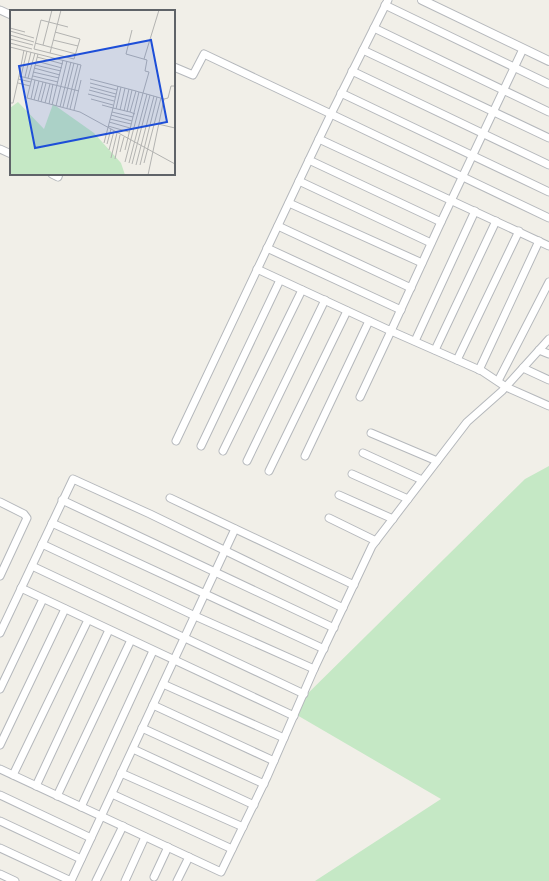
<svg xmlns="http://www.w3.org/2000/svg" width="549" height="881" font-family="'Sofia Sans Condensed',sans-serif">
<rect width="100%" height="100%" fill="#f1efe8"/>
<!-- green -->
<path fill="#c5e8c5" d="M 549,466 L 549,881 L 315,881 L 441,799 L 290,711 L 525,479 Z"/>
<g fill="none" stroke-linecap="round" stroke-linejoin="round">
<defs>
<g id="minor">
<path d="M 385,5 L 549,84"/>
<path d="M 0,10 L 11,15"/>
<path d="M 374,28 L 549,112"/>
<path d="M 363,50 L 549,138"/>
<path d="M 174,67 L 193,75 L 204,54 L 331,114 L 388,0"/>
<path d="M 352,71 L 549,165"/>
<path d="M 341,93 L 549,192"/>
<path d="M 319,139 L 309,160 L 441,222 L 523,49"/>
<path d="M 0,149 L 11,154"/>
<path d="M 52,174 L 58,177 L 59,174"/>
<path d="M 299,181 L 431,243"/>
<path d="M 289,203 L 422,263"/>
<path d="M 549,218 L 331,114 L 319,139 L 549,246"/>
<path d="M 278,226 L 411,288"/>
<path d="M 267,248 L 401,310"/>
<path d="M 257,269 L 391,331 L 441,222"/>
<path d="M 415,341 L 475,211"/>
<path d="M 435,350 L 496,221"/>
<path d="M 539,350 L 549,354"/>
<path d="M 457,360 L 519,231"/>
<path d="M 523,368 L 549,380"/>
<path d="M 479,370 L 539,241"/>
<path d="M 498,381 L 549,282"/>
<path d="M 360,397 L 391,331 L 482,371 L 506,387 L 549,406"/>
<path d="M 371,433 L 437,461"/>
<path d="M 176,441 L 309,160"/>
<path d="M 201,446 L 280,280"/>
<path d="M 223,451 L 302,290"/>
<path d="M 363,453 L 422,480"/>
<path d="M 305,456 L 369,321"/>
<path d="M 247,461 L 325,300"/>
<path d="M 269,471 L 347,311"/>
<path d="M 352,474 L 408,499"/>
<path d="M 339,495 L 393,519"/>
<path d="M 170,498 L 354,585"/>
<path d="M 62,500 L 334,628"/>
<path d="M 0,502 L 24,514 L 27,518 L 0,576"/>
<path d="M 329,518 L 376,541"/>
<path d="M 52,523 L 324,649"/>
<path d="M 42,544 L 195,616 L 314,669"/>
<path d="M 32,566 L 304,694"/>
<path d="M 21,588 L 294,716"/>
<path d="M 0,633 L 73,479 L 150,514 L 343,608"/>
<path d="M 163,684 L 284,738"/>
<path d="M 0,689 L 43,599"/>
<path d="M 153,705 L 274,761"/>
<path d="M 142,728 L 264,784"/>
<path d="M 0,745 L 65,609"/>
<path d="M 133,749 L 254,805"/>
<path d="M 0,769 L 221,872 L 267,777 L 314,669 L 372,546 L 467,422 L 502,391 L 549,339"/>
<path d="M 121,773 L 243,827"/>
<path d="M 13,775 L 88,620"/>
<path d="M 36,786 L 109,630"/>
<path d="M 112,794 L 232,849"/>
<path d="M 0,795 L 91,838"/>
<path d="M 57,796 L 131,640"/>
<path d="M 81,807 L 153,651"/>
<path d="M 0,821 L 81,859"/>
<path d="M 0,848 L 71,881 L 235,529"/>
<path d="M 0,874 L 15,881"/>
<path d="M 154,877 L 168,847"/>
<path d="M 96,881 L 123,826"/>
<path d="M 125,881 L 145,837"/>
<path d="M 177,881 L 189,857"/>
</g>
<path id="tertiary" d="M 422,0 L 549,61"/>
</defs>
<!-- minor casing -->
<use href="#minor" stroke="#b5b8bc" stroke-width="9"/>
<!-- tertiary casing -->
<use href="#tertiary" stroke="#b5b8bc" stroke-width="10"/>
<!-- minor -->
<use href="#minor" stroke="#fff" stroke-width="7"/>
<!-- tertiary -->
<use href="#tertiary" stroke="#fff" stroke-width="8"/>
</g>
<!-- overview -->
<g transform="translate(10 10)">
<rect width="165" height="165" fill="#f1efe8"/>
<path d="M 8,92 L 34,119 L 43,94 L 84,123 L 111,153 L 115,165 L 0,165 L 0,98 Z" fill="#c5e8c5"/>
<path fill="none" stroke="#b3b3b1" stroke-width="1" d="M 0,18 L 15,22M 122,20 L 116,44 L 137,50 L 135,61 L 139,62 L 133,83 L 154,89M 0,21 L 24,28M 45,22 L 70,29 L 64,49 L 24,39 L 31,10 L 58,17M 0,25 L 24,32M 0,29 L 23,35M 43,30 L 68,36M 0,33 L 22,39M 25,33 L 66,44M 33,35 L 42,0M 0,37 L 71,55 L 60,99M 40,43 L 51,0M 28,44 L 17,88 L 70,102 L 165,154M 27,47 L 53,54M 134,49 L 149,0M 26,51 L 52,58M 25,55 L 51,61M 24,58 L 50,65M 23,62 L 49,68M 9,66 L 14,40M 11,66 L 17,41M 23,66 L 48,72M 15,67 L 21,42M 18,68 L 25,43M 8,69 L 21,72M 80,69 L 126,81M 8,73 L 20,76M 80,73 L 107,80M 108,76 L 103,98 L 120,102M 80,77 L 106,84M 79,80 L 105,87M 78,84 L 104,91M 21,89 L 25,70M 81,89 L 103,95M 24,90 L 29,71M 28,91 L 33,72M 31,92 L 36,73M 0,93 L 3,93 L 9,66 L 69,81M 35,93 L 40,74M 39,94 L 43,74M 42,95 L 53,50M 92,95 L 103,98 L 94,133M 46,96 L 57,51M 50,97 L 61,52M 53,97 L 64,53M 57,98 L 68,54M 106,99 L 111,77M 64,100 L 71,70M 110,100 L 115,78M 114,101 L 119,79M 102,102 L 123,107M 117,102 L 122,80M 125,104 L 120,102 L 126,81 L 129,82M 101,105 L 122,111M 100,109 L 121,114M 99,112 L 120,118M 148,114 L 165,118M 98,116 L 119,122M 97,134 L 101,119M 99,140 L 104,121M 115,140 L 129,82 L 133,83 L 115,152M 110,142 L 114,127M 101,148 L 107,123M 105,149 L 110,125M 119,153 L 137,84M 134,153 L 151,88M 122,154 L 140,85M 126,155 L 144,86M 130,155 L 147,87M 138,165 L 154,89 L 158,88 L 161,76 L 165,76"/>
<path fill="#1d4ed8" fill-opacity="0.15" stroke="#1d4ed8" stroke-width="2" d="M 141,30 L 157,112 L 25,138 L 9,56 Z"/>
<rect width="165" height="165" fill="none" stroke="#5f6368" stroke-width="2"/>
</g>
</svg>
